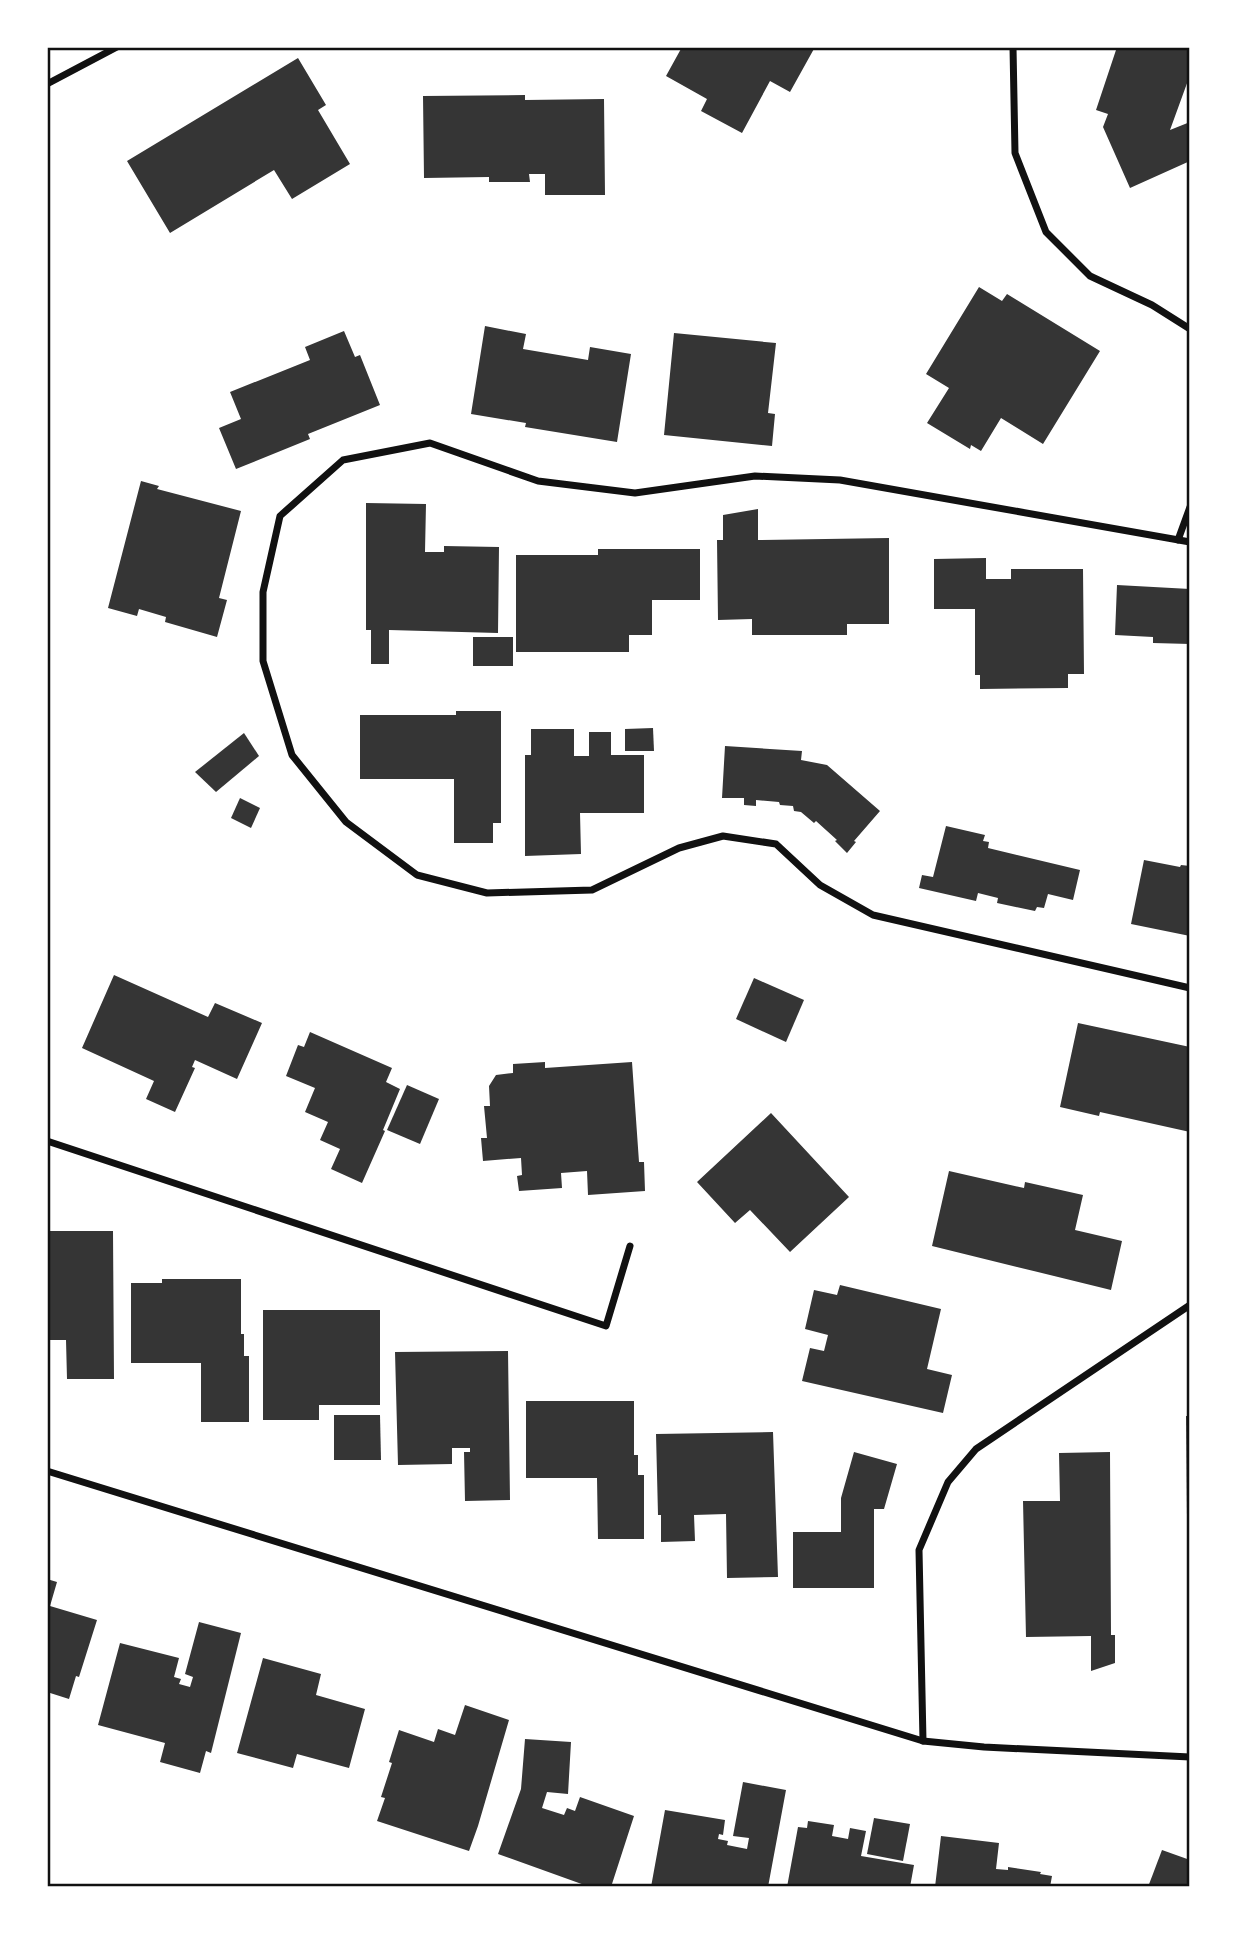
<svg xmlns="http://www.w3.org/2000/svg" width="1237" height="1934" font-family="Roboto,sans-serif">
<rect width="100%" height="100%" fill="#fff"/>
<!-- building -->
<g fill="#353535">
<path d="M 682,47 L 815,47 L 790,92 L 770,81 L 742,133 L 701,111 L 707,99 L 666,76 Z"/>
<path d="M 1117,47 L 1190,47 L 1190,75 L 1170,130 L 1190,122 L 1190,161 L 1130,188 L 1103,127 L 1108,114 L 1096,110 Z"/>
<path d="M 298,58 L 326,105 L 318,110 L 350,164 L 292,199 L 274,170 L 170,233 L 127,161 Z"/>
<path d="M 525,95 L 525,100 L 604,99 L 605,195 L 545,195 L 545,174 L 529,174 L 530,182 L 489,182 L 489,177 L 424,178 L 423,96 Z"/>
<path d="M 979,287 L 1002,301 L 1007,294 L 1100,351 L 1043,444 L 1001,418 L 981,451 L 971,445 L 970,449 L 927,423 L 949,388 L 926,374 Z"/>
<path d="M 485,326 L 526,334 L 523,349 L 588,360 L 590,347 L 631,354 L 617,442 L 525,427 L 526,423 L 471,414 Z"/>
<path d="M 344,331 L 355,357 L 360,355 L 380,405 L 308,434 L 310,439 L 236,469 L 219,428 L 241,419 L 230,392 L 310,360 L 305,347 Z"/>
<path d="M 674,333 L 776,343 L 768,413 L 775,414 L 772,446 L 664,435 Z"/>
<path d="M 141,481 L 159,486 L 157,489 L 241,511 L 219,598 L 227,600 L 217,637 L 165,622 L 166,617 L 139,609 L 137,616 L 108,608 Z"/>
<path d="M 366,503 L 426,504 L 425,552 L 444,552 L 444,546 L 499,547 L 498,633 L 389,630 L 389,664 L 371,664 L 371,630 L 366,630 Z"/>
<path d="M 758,509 L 758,540 L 889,538 L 889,624 L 847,624 L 847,635 L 752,635 L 752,619 L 718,620 L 717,540 L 723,540 L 723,515 Z"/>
<path d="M 598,549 L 700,549 L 700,600 L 652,600 L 652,635 L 629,635 L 629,652 L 516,652 L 516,555 L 598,555 Z"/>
<path d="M 986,558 L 986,579 L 1011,579 L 1011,569 L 1083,569 L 1084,674 L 1068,674 L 1068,688 L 980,689 L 980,675 L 975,675 L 975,609 L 934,609 L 934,559 Z"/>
<path d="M 1117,585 L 1190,589 L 1190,644 L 1153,643 L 1153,637 L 1115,635 Z"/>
<rect x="473" y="637" width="40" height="29"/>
<path d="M 456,711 L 501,711 L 501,823 L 493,823 L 493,843 L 454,843 L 454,779 L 360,779 L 360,715 L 456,715 Z"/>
<path d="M 653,728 L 654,751 L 625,751 L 625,729 Z"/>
<path d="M 531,729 L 574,729 L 574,756 L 589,756 L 589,732 L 611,732 L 611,755 L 644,755 L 644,813 L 580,813 L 581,854 L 525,856 L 525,755 L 531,755 Z"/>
<path d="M 244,733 L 259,756 L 216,792 L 195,772 Z"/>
<path d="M 725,746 L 802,751 L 801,760 L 827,765 L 880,811 L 854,841 L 856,842 L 847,853 L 835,841 L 837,840 L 816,821 L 814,823 L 801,812 L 794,811 L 793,806 L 780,805 L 779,802 L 756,800 L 756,806 L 744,805 L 744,798 L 722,798 Z"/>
<path d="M 240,798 L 260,808 L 251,828 L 231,818 Z"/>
<path d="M 946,826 L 985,835 L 983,841 L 989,842 L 988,848 L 1080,870 L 1073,900 L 1048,894 L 1044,908 L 1037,907 L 1035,911 L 997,903 L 998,898 L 978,893 L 976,901 L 919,888 L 922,875 L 933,877 Z"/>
<path d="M 1144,860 L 1180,867 L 1181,865 L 1190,866 L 1190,936 L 1131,924 Z"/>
<path d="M 114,975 L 208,1017 L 215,1003 L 262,1023 L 237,1079 L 195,1060 L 192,1067 L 195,1068 L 175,1112 L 146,1099 L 154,1081 L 82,1048 Z"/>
<path d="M 754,978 L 804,1000 L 786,1042 L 736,1019 Z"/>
<path d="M 1078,1023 L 1190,1047 L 1190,1132 L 1100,1112 L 1099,1116 L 1060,1107 Z"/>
<path d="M 310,1032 L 392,1068 L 386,1082 L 400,1089 L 383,1130 L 385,1131 L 362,1183 L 331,1169 L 340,1149 L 320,1140 L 328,1122 L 305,1112 L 315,1088 L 286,1076 L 298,1045 L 304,1047 Z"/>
<path d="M 545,1062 L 545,1068 L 632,1062 L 639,1162 L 644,1162 L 645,1191 L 588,1195 L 587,1171 L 561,1173 L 562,1188 L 519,1191 L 517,1176 L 522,1175 L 521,1158 L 483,1161 L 481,1138 L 487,1138 L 484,1106 L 490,1106 L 489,1086 L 496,1075 L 513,1073 L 513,1064 Z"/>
<path d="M 407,1085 L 439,1099 L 420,1144 L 387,1130 Z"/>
<path d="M 771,1113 L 849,1197 L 790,1252 L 750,1210 L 735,1223 L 697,1182 Z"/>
<path d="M 949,1171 L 1024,1188 L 1025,1182 L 1083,1195 L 1075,1230 L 1122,1241 L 1111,1290 L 932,1246 Z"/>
<path d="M 47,1231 L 113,1231 L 114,1379 L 67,1379 L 66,1340 L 47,1340 Z"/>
<path d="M 162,1279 L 241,1279 L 241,1334 L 244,1334 L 244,1356 L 249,1356 L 249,1422 L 201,1422 L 201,1363 L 131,1363 L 131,1283 L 162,1283 Z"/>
<path d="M 840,1285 L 941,1309 L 927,1369 L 952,1375 L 943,1413 L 802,1381 L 810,1348 L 824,1351 L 828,1335 L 805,1329 L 814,1290 L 837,1295 Z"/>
<path d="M 263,1310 L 380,1310 L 380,1405 L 319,1405 L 319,1420 L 263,1420 Z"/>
<path d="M 508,1351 L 510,1500 L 465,1501 L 464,1452 L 470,1452 L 470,1448 L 452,1448 L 452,1464 L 398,1465 L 395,1352 Z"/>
<path d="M 526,1401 L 634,1401 L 634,1455 L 638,1455 L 638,1475 L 644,1475 L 644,1539 L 598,1539 L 597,1478 L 526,1478 Z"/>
<path d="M 334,1415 L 380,1415 L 381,1460 L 334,1460 Z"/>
<path d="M 1186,1416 L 1190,1416 L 1190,1517 L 1187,1517 Z"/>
<path d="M 773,1432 L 778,1577 L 727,1578 L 726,1514 L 694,1515 L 695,1541 L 661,1542 L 661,1515 L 658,1515 L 656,1434 Z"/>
<path d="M 854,1452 L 897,1464 L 884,1509 L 874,1509 L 874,1588 L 793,1588 L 793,1532 L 841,1532 L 841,1498 Z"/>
<path d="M 1110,1452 L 1111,1635 L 1115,1635 L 1115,1663 L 1091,1671 L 1091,1636 L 1026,1637 L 1023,1501 L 1060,1501 L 1059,1453 Z"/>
<path d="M 47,1579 L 57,1582 L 50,1606 L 97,1620 L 79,1677 L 76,1676 L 69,1699 L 47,1692 Z"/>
<path d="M 199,1622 L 241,1633 L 211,1753 L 206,1751 L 200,1773 L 160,1762 L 165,1743 L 98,1725 L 120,1643 L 179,1658 L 174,1677 L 181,1679 L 179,1684 L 190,1687 L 193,1677 L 185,1674 Z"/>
<path d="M 263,1658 L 321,1674 L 316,1695 L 365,1709 L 349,1768 L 297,1754 L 293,1768 L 237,1753 Z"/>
<path d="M 465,1705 L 509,1720 L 478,1826 L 469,1851 L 377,1821 L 385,1798 L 381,1797 L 392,1763 L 389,1762 L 399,1730 L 434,1742 L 438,1729 L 455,1735 Z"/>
<path d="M 525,1739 L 571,1742 L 568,1794 L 547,1792 L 542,1808 L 564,1815 L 567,1808 L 575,1811 L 580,1797 L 634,1816 L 611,1887 L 590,1887 L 498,1854 L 521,1789 Z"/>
<path d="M 743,1782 L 786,1790 L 768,1887 L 651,1887 L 665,1810 L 725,1820 L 723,1835 L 719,1834 L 718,1839 L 728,1841 L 727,1845 L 747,1849 L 749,1838 L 733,1836 Z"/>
<path d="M 874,1818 L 910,1824 L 903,1861 L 867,1854 Z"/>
<path d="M 808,1821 L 834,1825 L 832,1836 L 848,1839 L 850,1828 L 866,1831 L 861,1856 L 914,1865 L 910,1887 L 787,1887 L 798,1827 L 807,1828 Z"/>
<path d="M 941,1836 L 999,1843 L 996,1869 L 1008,1870 L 1008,1867 L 1041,1872 L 1040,1874 L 1052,1876 L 1050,1887 L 935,1887 Z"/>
<path d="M 1162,1850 L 1190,1860 L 1190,1887 L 1148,1887 Z"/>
</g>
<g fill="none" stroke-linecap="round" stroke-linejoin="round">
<!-- minor -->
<g stroke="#111" stroke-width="7">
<path d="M 1013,47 L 1015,153 L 1046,232 L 1090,276 L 1152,305 L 1190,329"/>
<path d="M 47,84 L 117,47"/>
<path d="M 1178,540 L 1190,507"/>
<path d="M 1190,542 L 840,480 L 755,476 L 635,493 L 538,481 L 430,443 L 343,460 L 280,516 L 263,592 L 263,661 L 292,755 L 346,822 L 417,875 L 487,893 L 592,890 L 679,848 L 723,836 L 776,844 L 820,885 L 873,915 L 1190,988"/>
<path d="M 47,1141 L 606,1326 L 630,1246"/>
<path d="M 47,1471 L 923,1741 L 984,1747 L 1190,1757"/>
<path d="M 923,1741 L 919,1550 L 948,1482 L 976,1449 L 1190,1305"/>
</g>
</g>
<!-- border -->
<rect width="1237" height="1934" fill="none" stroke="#ffffff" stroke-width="98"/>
<rect x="49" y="49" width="1139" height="1836" fill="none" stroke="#111" stroke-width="2.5"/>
</svg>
